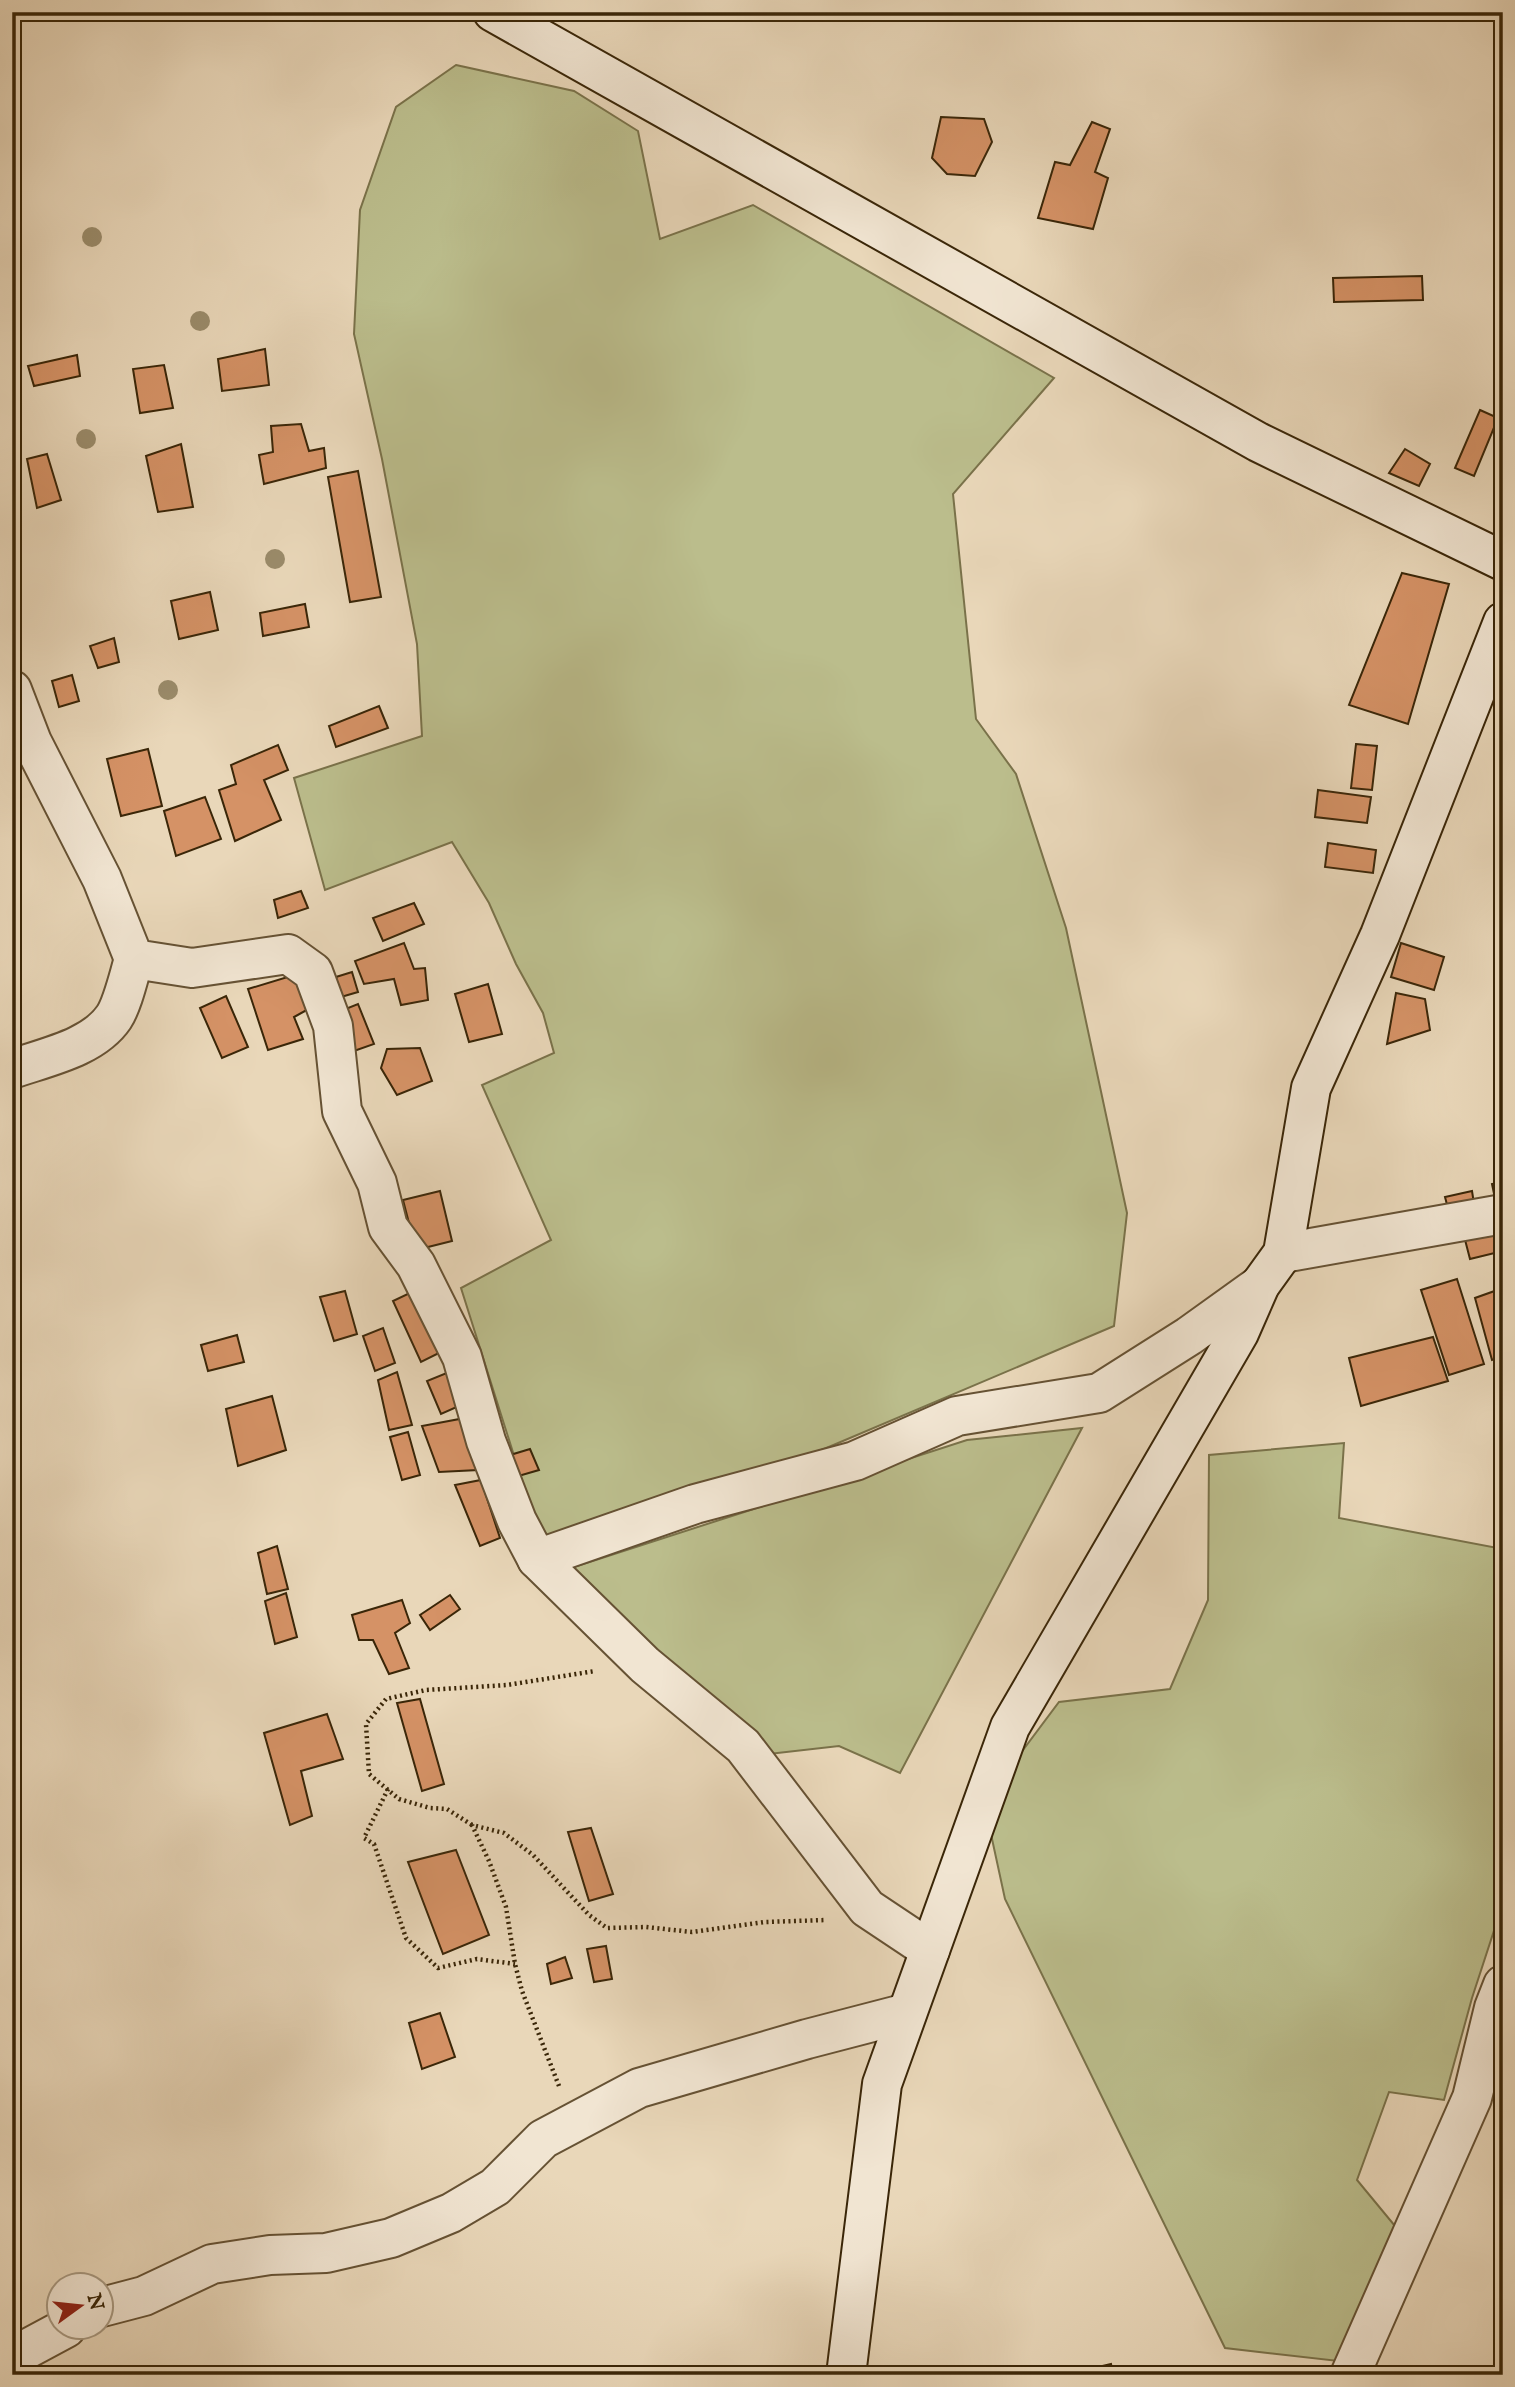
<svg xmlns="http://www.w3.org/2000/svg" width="1515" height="2387" font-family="'IM FELL English',serif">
<rect width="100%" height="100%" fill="#e9d7b9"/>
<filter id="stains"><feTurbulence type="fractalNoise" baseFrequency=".00286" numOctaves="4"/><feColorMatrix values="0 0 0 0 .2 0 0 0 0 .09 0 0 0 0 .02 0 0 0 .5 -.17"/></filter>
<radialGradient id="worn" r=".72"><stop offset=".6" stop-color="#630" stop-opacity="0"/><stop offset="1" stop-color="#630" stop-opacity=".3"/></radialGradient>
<!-- green -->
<g fill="#bbbd8c" stroke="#7a724a" stroke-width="2">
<path d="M 456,65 L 574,91 L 638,131 L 660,239 L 753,205 L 1054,378 L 953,494 L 976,719 L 1016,774 L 1066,928 L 1127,1213 L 1114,1326 L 824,1449 L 541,1541 L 461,1288 L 551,1240 L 482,1085 L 554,1053 L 543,1013 L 516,964 L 489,903 L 452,842 L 325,890 L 294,778 L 422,736 L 417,644 L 382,459 L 354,334 L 360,210 L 396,107 Z"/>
<path d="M 1082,1428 L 900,1773 L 839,1746 L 759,1755 L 574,1587 L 574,1567 L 967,1440 Z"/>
<path d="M 1344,1443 L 1339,1518 L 1503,1549 L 1503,1903 L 1472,1998 L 1444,2100 L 1389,2092 L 1357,2180 L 1395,2226 L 1347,2362 L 1225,2348 L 1005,1899 L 984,1802 L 1059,1702 L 1170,1689 L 1208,1600 L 1209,1455 Z"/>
</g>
<!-- building -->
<g fill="#d59266" stroke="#3a2608" stroke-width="2">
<path d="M 941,117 L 984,119 L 992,142 L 975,176 L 947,174 L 932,158 Z"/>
<path d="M 1092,122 L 1110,129 L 1095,172 L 1108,178 L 1093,229 L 1038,218 L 1055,162 L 1070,165 Z"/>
<path d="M 1422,276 L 1423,300 L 1334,302 L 1333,278 Z"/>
<path d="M 265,349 L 269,385 L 222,391 L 218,359 Z"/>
<path d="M 77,355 L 80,376 L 34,386 L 28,366 Z"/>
<path d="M 164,365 L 173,408 L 140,413 L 133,369 Z"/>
<path d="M 1480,410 L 1498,418 L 1474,476 L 1455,468 Z"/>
<path d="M 301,424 L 309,451 L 324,448 L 326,468 L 264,484 L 259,455 L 273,452 L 271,426 Z"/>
<path d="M 181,444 L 193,507 L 158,512 L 146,456 Z"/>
<path d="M 1405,449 L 1430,464 L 1419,486 L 1389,473 Z"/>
<path d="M 47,454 L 61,500 L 37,508 L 27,459 Z"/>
<path d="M 358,471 L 381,597 L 350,602 L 328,477 Z"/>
<path d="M 1402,573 L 1449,584 L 1408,724 L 1349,705 Z"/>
<path d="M 210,592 L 218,630 L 179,639 L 171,601 Z"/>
<path d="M 305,604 L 309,627 L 263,636 L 260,613 Z"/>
<path d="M 114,638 L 119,662 L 98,668 L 90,646 Z"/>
<path d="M 72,675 L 79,701 L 59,707 L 52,681 Z"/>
<path d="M 379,706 L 388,728 L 336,747 L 329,726 Z"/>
<path d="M 1356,744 L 1377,746 L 1372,790 L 1351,788 Z"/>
<path d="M 278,745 L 288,770 L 264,780 L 281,820 L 235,841 L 219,790 L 236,784 L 231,765 Z"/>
<path d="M 148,749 L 162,806 L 121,816 L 107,759 Z"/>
<path d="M 1318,790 L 1371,797 L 1367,823 L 1315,817 Z"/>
<path d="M 205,797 L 221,839 L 176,856 L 164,811 Z"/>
<path d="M 1328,843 L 1376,850 L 1373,873 L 1325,867 Z"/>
<path d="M 301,891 L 308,908 L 278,918 L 274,900 Z"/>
<path d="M 414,903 L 424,924 L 383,941 L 373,918 Z"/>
<path d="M 404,943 L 414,969 L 425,968 L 428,1000 L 401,1005 L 394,979 L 364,984 L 355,961 Z"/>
<path d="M 1401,943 L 1444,957 L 1434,990 L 1391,977 Z"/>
<path d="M 304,972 L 314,1006 L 294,1017 L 303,1039 L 268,1050 L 248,989 Z"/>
<path d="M 352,972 L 358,992 L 341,997 L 336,977 Z"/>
<path d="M 488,984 L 502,1034 L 469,1042 L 455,994 Z"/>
<path d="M 1396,993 L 1425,999 L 1430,1030 L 1387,1044 Z"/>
<path d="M 226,996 L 248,1047 L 222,1058 L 200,1008 Z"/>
<path d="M 358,1004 L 374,1044 L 354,1051 L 338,1012 Z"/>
<path d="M 420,1048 L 432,1081 L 397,1095 L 381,1068 L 387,1049 Z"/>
<path d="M 1503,1182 L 1503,1201 L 1496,1203 L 1492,1184 Z"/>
<path d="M 440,1191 L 452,1241 L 416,1250 L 403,1200 Z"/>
<path d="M 1472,1191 L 1475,1210 L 1450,1216 L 1445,1197 Z"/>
<path d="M 1503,1223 L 1503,1251 L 1470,1259 L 1463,1232 Z"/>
<path d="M 1457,1279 L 1484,1364 L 1449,1375 L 1421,1290 Z"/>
<path d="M 1503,1288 L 1503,1356 L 1492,1360 L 1475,1298 Z"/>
<path d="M 416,1290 L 445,1350 L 421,1362 L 393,1301 Z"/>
<path d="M 345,1291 L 357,1334 L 334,1341 L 320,1297 Z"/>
<path d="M 383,1328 L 395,1363 L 375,1371 L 363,1336 Z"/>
<path d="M 237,1335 L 244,1362 L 208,1371 L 201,1345 Z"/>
<path d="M 1433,1337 L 1448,1381 L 1361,1406 L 1349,1358 Z"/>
<path d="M 454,1370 L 468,1402 L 441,1414 L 427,1381 Z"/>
<path d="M 397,1372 L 412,1425 L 389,1430 L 378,1380 Z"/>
<path d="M 272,1396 L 286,1450 L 238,1466 L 226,1409 Z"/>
<path d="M 465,1418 L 478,1470 L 439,1472 L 422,1426 Z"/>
<path d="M 408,1432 L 420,1475 L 402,1480 L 390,1437 Z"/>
<path d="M 530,1449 L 539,1470 L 508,1479 L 500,1458 Z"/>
<path d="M 481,1480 L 500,1538 L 480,1546 L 455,1485 Z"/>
<path d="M 277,1546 L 288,1589 L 267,1594 L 258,1553 Z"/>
<path d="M 286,1593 L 297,1637 L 275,1644 L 265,1601 Z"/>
<path d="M 450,1595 L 460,1609 L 430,1630 L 420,1615 Z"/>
<path d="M 402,1600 L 410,1623 L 395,1633 L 409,1668 L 389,1674 L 373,1640 L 359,1640 L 352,1615 Z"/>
<path d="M 420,1699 L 444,1784 L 422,1791 L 397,1703 Z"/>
<path d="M 327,1714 L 343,1759 L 301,1771 L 312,1816 L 290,1825 L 264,1733 Z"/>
<path d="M 591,1828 L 613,1894 L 589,1901 L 568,1832 Z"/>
<path d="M 456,1850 L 489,1935 L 443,1954 L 408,1862 Z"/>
<path d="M 606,1946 L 612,1979 L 594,1982 L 587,1949 Z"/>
<path d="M 565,1957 L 572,1978 L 551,1984 L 547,1964 Z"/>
<path d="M 440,2013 L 455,2057 L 422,2069 L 409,2023 Z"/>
<path d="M 1111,2364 L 1113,2375 L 1082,2375 L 1081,2371 Z"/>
</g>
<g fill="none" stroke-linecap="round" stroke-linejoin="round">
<defs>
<g id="street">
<path d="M 12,690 L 32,742 L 102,879 L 134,959 L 192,968 L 288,954 L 313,972 L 333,1026 L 342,1111 L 377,1183 L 388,1227 L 416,1265 L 462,1357 L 486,1441 L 517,1521 L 537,1559 L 645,1665 L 743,1746 L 867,1908 L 930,1950"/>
<path d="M 12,1069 C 46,1057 93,1048 114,1017 C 123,1003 129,975 134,959"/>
<path d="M 1283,1253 L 1503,1214"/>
<path d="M 537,1559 L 695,1504 L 855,1461 L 957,1416 L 1099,1393 L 1189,1336 L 1260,1285"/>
<path d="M 102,2307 L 144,2296 L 212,2264 L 270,2255 L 326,2253 L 391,2238 L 451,2213 L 495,2187 L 543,2139 L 639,2088 L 807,2039 L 907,2013"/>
<path d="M 12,2357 L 66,2328"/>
<path d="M 1350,2375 L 1472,2098 L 1494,2008 L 1503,1985"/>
</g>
<g id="secondary">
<path d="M 493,12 L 1258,442 L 1503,561"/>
<path d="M 846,2375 L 882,2084 L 1010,1727 L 1239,1333 L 1260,1285 L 1283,1253 L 1311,1088 L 1380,935 L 1503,622"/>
</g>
</defs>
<!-- street casing -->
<use href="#street" stroke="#665234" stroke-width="42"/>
<!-- secondary casing -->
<use href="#secondary" stroke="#3a2608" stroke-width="42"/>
<!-- path -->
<g stroke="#3a2608" stroke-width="4.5" stroke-dasharray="2 3.5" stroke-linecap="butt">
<path d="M 388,1789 L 364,1838 L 374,1844 L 406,1938 L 438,1968 L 477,1959 L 515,1964"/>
<path d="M 472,1825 L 447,1809 L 430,1808 L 399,1799 L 369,1774 L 366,1724 L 386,1699 L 426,1690 L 507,1685 L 595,1671"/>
<path d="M 559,2086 L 522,1991 L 515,1964 L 506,1907 L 489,1861 L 472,1825 L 504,1833 L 533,1855 L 589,1915 L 607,1928 L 646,1927 L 692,1932 L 765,1922 L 826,1920"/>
</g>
<!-- street -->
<use href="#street" stroke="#f1e5d2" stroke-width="38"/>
<!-- secondary -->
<use href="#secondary" stroke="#f1e5d2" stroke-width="38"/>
</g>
<!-- trees -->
<g fill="#9a8b6a">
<circle cx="92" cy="237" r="10"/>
<circle cx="200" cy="321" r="10"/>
<circle cx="86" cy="439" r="10"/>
<circle cx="275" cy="559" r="10"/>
<circle cx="168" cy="690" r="10"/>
</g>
<!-- margin -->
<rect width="1515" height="2387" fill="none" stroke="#e9d7b9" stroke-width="42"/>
<rect x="14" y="14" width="1487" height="2359" fill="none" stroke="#3a2608" stroke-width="3.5"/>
<rect x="21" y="21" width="1473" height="2345" fill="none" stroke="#3a2608" stroke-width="2"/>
<!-- north arrow -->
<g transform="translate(80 2306) rotate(75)"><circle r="33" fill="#f1e5d2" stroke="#a89981" stroke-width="2"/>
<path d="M0-5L12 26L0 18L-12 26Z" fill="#8f2418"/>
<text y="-10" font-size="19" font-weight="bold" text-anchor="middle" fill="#3a2608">N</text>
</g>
<rect width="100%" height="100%" filter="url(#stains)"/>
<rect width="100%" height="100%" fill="url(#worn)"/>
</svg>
